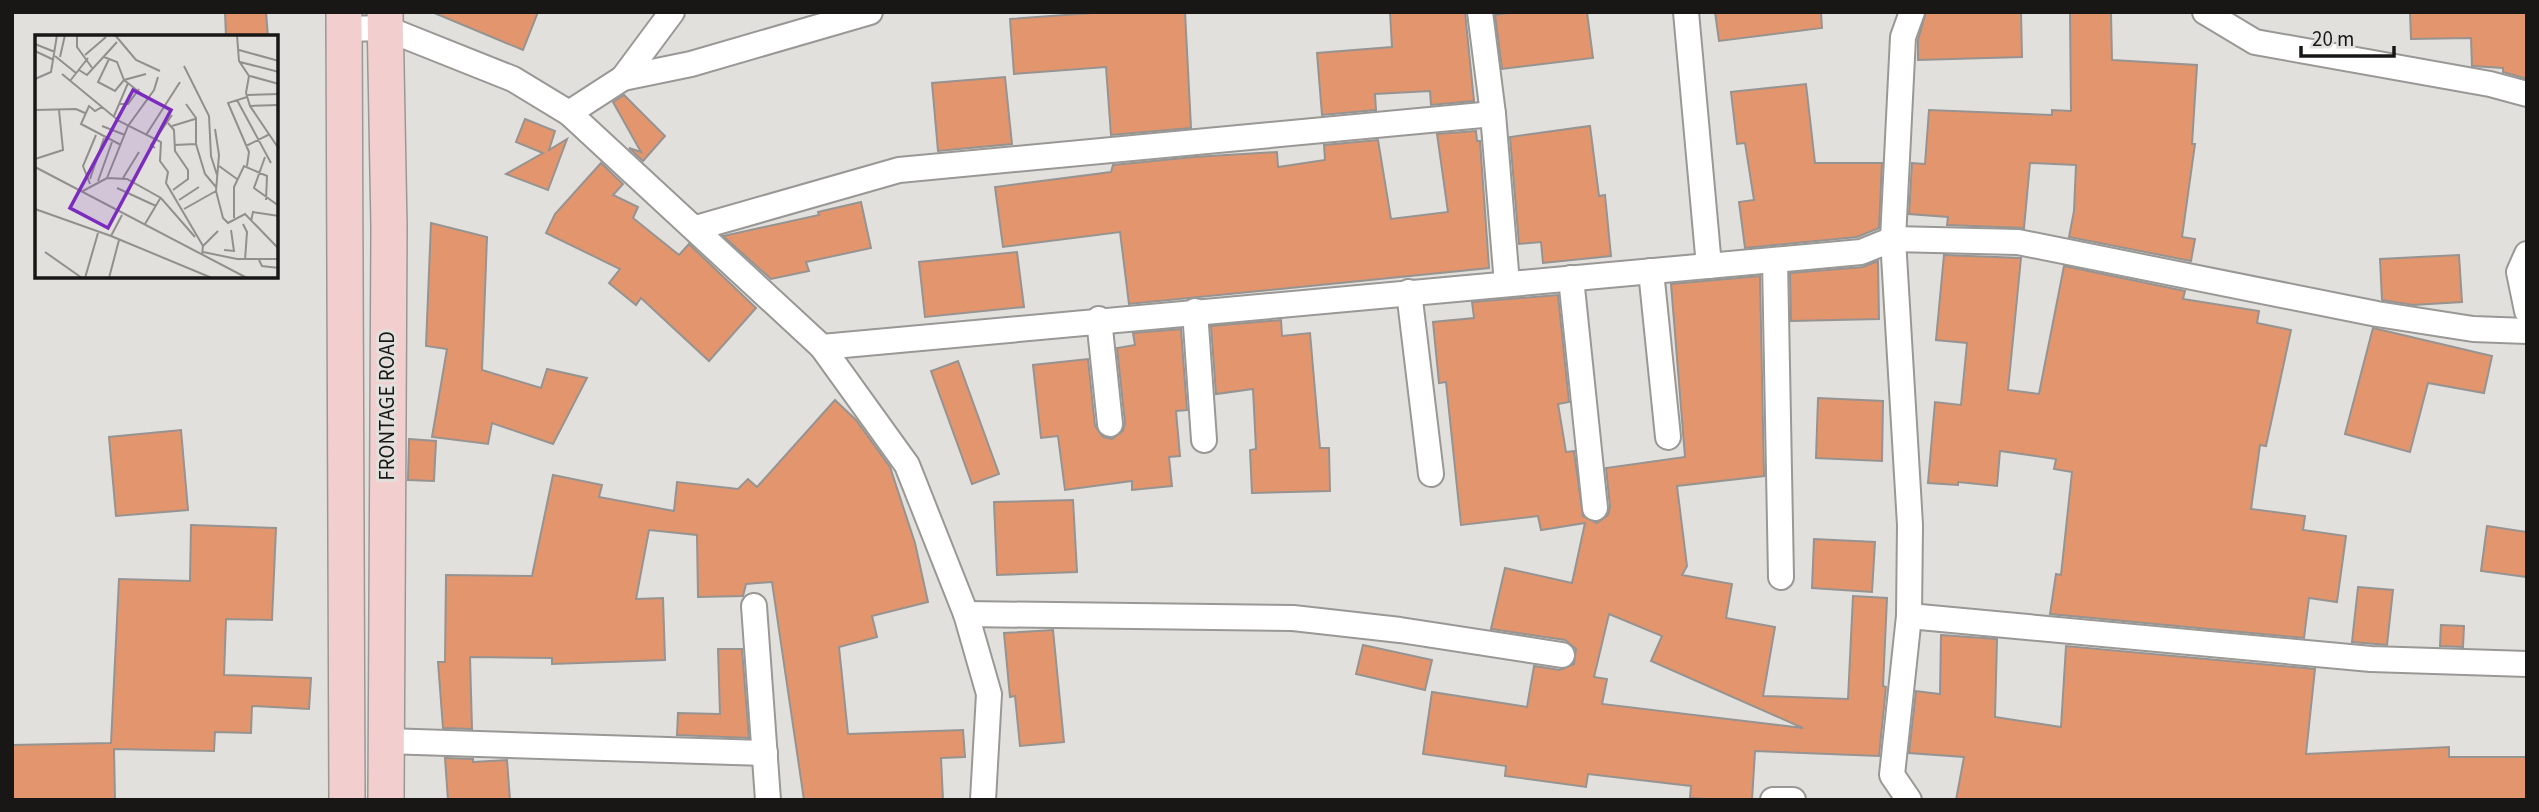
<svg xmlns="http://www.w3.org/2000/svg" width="2539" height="812" font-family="'Source Sans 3',sans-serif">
<rect width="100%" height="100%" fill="#e2e0dd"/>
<!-- building -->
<g fill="#e3966e" stroke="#969391" stroke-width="2" fill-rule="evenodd">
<path d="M 225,12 L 266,12 L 268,37 L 226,37 Z"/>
<path d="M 432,12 L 538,12 L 523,50 Z"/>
<path d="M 1106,12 L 1185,12 L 1191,128 L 1111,135 L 1106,67 L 1014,74 L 1010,19 Z"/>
<path d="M 1390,12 L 1465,12 L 1474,101 L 1431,105 L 1430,91 L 1375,94 L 1376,110 L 1322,115 L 1317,53 L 1392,47 Z"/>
<path d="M 1515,12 L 1587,12 L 1593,58 L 1502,69 L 1495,15 Z"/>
<path d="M 1715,12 L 1821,12 L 1822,28 L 1719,41 Z"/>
<path d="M 1926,12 L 2021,12 L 2022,57 L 1918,60 L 1918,40 Z"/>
<path d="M 2070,12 L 2111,12 L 2112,60 L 2197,65 L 2192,144 L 2195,144 L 2182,237 L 2195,239 L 2191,261 L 2069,237 L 2074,211 L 2076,165 L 2030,163 L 2024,228 L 1947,225 L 1948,217 L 1909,214 L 1912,163 L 1925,164 L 1929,110 L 2052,115 L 2052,110 L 2071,111 Z"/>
<path d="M 2410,12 L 2527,12 L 2527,79 L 2503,72 L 2503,68 L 2472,66 L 2471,38 L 2411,39 Z"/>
<path d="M 1005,77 L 1012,144 L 938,151 L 932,83 Z"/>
<path d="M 1806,84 L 1815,163 L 1882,163 L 1879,228 L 1857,237 L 1745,248 L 1739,202 L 1754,200 L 1745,143 L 1737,144 L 1731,92 Z"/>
<path d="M 624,95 L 665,136 L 643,161 L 629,148 L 641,152 L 613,102 Z"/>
<path d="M 525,119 L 555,131 L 549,150 L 567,139 L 548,190 L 506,174 L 543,153 L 516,142 Z"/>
<path d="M 1590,126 L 1599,196 L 1605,195 L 1611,256 L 1543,263 L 1541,242 L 1519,244 L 1510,137 Z"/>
<path d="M 1476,131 L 1477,141 L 1480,141 L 1489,268 L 1129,304 L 1120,232 L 1003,247 L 995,187 L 1111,172 L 1113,165 L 1194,157 L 1277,152 L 1278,167 L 1325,160 L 1324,145 L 1378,140 L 1391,219 L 1448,212 L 1437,134 Z"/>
<path d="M 601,163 L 623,184 L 613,195 L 638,207 L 633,218 L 679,255 L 689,244 L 756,308 L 709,361 L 641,298 L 636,305 L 609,283 L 620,269 L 546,233 L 555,214 Z"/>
<path d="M 861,202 L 871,248 L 806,262 L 809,271 L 771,279 L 723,236 L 819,215 L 818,212 Z"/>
<path d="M 431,223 L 487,237 L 482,370 L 541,388 L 547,369 L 587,378 L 553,444 L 492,423 L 488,444 L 432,437 L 447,349 L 426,346 Z"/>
<path d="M 1017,252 L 1024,307 L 925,317 L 919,262 Z"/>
<path d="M 1944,255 L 2021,258 L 2008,390 L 2039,394 L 2064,266 L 2185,291 L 2183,299 L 2259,311 L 2257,323 L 2291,330 L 2266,446 L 2260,445 L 2251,509 L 2305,516 L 2303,530 L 2346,536 L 2337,602 L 2309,598 L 2304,638 L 2050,614 L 2056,574 L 2061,575 L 2072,472 L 2054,469 L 2056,459 L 2000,451 L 1997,486 L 1958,482 L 1958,485 L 1928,483 L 1935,402 L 1961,405 L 1967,343 L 1936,340 Z"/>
<path d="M 2459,255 L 2462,302 L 2413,305 L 2382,300 L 2380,259 Z"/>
<path d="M 1878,261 L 1879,319 L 1791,321 L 1790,273 L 1863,267 Z"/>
<path d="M 1760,276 L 1764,476 L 1677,486 L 1687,566 L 1682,575 L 1732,584 L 1726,618 L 1775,627 L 1763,696 L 1848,699 L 1853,596 L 1887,598 L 1883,686 L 1886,687 L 1879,756 L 1755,751 L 1752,800 L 1720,800 L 1690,798 L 1691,786 L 1588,774 L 1586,787 L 1505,776 L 1506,766 L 1423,754 L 1432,692 L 1527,707 L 1534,666 L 1560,670 L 1574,664 L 1576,649 L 1565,640 L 1491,629 L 1505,568 L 1572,583 L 1585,523 L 1541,530 L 1538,516 L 1461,525 L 1446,382 L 1439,383 L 1433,322 L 1474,318 L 1472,302 L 1558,295 L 1569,402 L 1558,404 L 1566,452 L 1574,451 L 1583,516 L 1597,523 L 1608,515 L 1610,507 L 1606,468 L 1685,457 L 1671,284 ZM 1609,614 L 1662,636 L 1651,661 L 1803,728 L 1602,704 L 1607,679 L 1594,677 Z"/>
<path d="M 1281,320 L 1282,336 L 1310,333 L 1320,448 L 1329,448 L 1330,491 L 1252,493 L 1250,450 L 1256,449 L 1253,389 L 1216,394 L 1211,326 Z"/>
<path d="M 2373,328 L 2492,356 L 2484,393 L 2428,383 L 2410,452 L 2345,434 Z"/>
<path d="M 1181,329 L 1187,410 L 1176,411 L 1180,456 L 1169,457 L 1172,486 L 1132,490 L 1132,481 L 1065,490 L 1058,436 L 1041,438 L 1033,365 L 1088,359 L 1095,426 L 1103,437 L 1112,439 L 1123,431 L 1125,423 L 1117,348 L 1135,345 L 1133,333 Z"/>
<path d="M 958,361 L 999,474 L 972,484 L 931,371 Z"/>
<path d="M 1818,398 L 1883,401 L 1882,461 L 1816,458 Z"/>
<path d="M 835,400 L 856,420 L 890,467 L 915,543 L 928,602 L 872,616 L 877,637 L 839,647 L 848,734 L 963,730 L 965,757 L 941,758 L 943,800 L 804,800 L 772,582 L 746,584 L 743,596 L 698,597 L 697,535 L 649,530 L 636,599 L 663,598 L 665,660 L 552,664 L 552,658 L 470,657 L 472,729 L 443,728 L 438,662 L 445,662 L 446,575 L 532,576 L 553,475 L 602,485 L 599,497 L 674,511 L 677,482 L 738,489 L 748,479 L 757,487 Z"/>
<path d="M 181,430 L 188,510 L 116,516 L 109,437 Z"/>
<path d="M 409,439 L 436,441 L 434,481 L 408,480 Z"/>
<path d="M 1073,500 L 1077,572 L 997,575 L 994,502 Z"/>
<path d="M 191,525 L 276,528 L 272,620 L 226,619 L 224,675 L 311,678 L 309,709 L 252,706 L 251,733 L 215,732 L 214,751 L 114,749 L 115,800 L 12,800 L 12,745 L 111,743 L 119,579 L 190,581 Z"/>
<path d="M 2487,526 L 2527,532 L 2527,577 L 2481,571 Z"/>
<path d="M 1814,539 L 1875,542 L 1872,592 L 1812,588 Z"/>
<path d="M 2358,587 L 2393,590 L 2387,645 L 2352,642 Z"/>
<path d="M 2441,625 L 2464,626 L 2463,647 L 2440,646 Z"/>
<path d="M 1053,630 L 1064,742 L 1020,746 L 1015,696 L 1010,697 L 1004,633 Z"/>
<path d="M 1941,635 L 1997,639 L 1995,717 L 2061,727 L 2066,646 L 2315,669 L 2306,754 L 2449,747 L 2449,757 L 2527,757 L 2527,800 L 1956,800 L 1964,757 L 1909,753 L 1916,691 L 1940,694 Z"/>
<path d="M 1363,645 L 1432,660 L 1425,690 L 1356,674 Z"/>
<path d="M 718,649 L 742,649 L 749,738 L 677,735 L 678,713 L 720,714 Z"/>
<path d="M 445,758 L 473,759 L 473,762 L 507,760 L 510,800 L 448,800 Z"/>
</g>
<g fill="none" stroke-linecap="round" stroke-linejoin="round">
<defs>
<g id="street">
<path d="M 1480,12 L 1493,114 L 1507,284"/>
<path d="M 1686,12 L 1709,266"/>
<path d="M 2205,12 L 2255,42 L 2490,84 L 2527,94"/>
<path d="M 344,29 L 385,28 L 513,79 L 569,113 L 822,347 L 907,465 L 966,614 L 989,694 L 983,800"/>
<path d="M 623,78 L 691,64 L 870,12"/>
<path d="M 569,113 L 623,78 L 672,12"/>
<path d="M 696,228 L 899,170 L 1493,114"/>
<path d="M 2527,254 L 2519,272 L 2527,311"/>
<path d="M 1775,260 L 1781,577"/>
<path d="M 1651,271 L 1668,437"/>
<path d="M 1571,278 L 1595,508"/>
<path d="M 1409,292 L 1431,474"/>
<path d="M 1195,311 L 1204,440"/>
<path d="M 1099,319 L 1110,424"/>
<path d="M 822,347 L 1861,252 L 1893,239 L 2018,242 L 2377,314 L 2473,329 L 2527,331"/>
<path d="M 754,606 L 768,800"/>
<path d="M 966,614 L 1293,618 L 1400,630 L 1562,655"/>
<path d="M 1909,616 L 2371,659 L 2527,664"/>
<path d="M 385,741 L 765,753"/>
<path d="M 1773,800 L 1793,800"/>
<path d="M 1909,800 L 1892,775 L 1909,616 L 1910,525 L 1893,239 L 1903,37 L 1912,12"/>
</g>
<g id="secondary">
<path d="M 344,12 L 347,800"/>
<path d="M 385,12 L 389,227 L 386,800"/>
</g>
</defs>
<!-- street casing -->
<use href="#street" stroke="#9a9895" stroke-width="28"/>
<!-- secondary casing -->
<use href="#secondary" stroke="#9a9895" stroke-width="38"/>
<!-- street -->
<use href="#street" stroke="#fff" stroke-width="24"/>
<!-- secondary -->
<use href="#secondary" stroke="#f3cecf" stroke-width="35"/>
</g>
<g text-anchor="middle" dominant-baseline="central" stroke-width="6" stroke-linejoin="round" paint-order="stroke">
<!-- street labels -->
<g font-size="21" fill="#181716" stroke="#e2e0dd">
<text transform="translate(387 406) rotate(-90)">FRONTAGE ROAD</text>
</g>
</g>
<!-- overview -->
<g transform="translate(35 35)">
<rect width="243" height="243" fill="#e2e0dd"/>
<path fill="none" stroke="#91908d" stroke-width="2" d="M 42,0 L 42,12 L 58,34M 80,0 L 101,25 L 125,36M 202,0 L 204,26 L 214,41 L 211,58 L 215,71 L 244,114M 0,9 L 20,17M 204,15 L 244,26M 0,16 L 19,25M 50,20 L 71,2M 20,21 L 41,38M 25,22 L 30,0M 69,22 L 82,27 L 89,45 L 113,64M 74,24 L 63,47 L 80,56 L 89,45 L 111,39M 205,27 L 244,37M 149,31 L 174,81 L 176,121 L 182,140M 44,35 L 52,40 L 82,7M 27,39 L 84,86 L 126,107 L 125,126 L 133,137 L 131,148 L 168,211 L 167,220M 215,41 L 244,49M 0,44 L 16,37 L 22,0M 35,46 L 53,23M 212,60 L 244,59M 202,65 L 236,128M 84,69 L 93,69 L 104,54M 151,69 L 161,83 L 161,109 L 170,139 L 181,152M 215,71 L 244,70M 67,72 L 60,76 L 54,71 L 46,89 L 86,110M 0,75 L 41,74 L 50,78M 79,81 L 93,48M 133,88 L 139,95 L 140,116 L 153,135 L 153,144 L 138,155M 67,91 L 90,100M 137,91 L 160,84M 180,94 L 184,120 L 181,156 L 188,183 L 193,188 L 210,179 L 244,214M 111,100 L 145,47M 139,110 L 161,109M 211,111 L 235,99M 120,113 L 116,110 L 137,80M 230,122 L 219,153 L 244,171M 0,124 L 28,115 L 24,75M 184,131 L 202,144M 212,131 L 214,117 L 193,68 L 212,62M 0,132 L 212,243M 72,143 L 93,91 L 119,55 L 123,42M 88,143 L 104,117M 55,144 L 69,103M 63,146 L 77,107M 55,149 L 48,131 L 61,100M 82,153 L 121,171M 46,157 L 72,143 L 92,144 L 126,163 L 160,202M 144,165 L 164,152M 0,174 L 76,201 L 87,180M 149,174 L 181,156M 199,183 L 199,152 L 209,131 L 232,141 L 231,165M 216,186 L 218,177 L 244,181M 110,189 L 126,162M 208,189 L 212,197 L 210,225M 76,201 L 177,243M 168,211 L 183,196M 189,215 L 199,216 L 196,195M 10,217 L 47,243M 168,217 L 202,224 L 244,224M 224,225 L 227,231 L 244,233M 50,243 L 63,198M 74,243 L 84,205"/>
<path fill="#7b2cbf" fill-opacity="0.15" stroke="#7b2cbf" stroke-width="3.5" d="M 98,55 L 136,75 L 73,193 L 35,173 Z"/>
<rect width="243" height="243" fill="none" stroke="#181716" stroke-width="3.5"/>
</g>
<!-- border -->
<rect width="2539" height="812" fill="none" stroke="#181716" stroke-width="28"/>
<!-- scale -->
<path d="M2301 46v10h93v-10" fill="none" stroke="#181716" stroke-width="3.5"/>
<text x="2312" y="46" font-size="21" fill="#181716" stroke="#e2e0dd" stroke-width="5" paint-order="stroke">20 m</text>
</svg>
